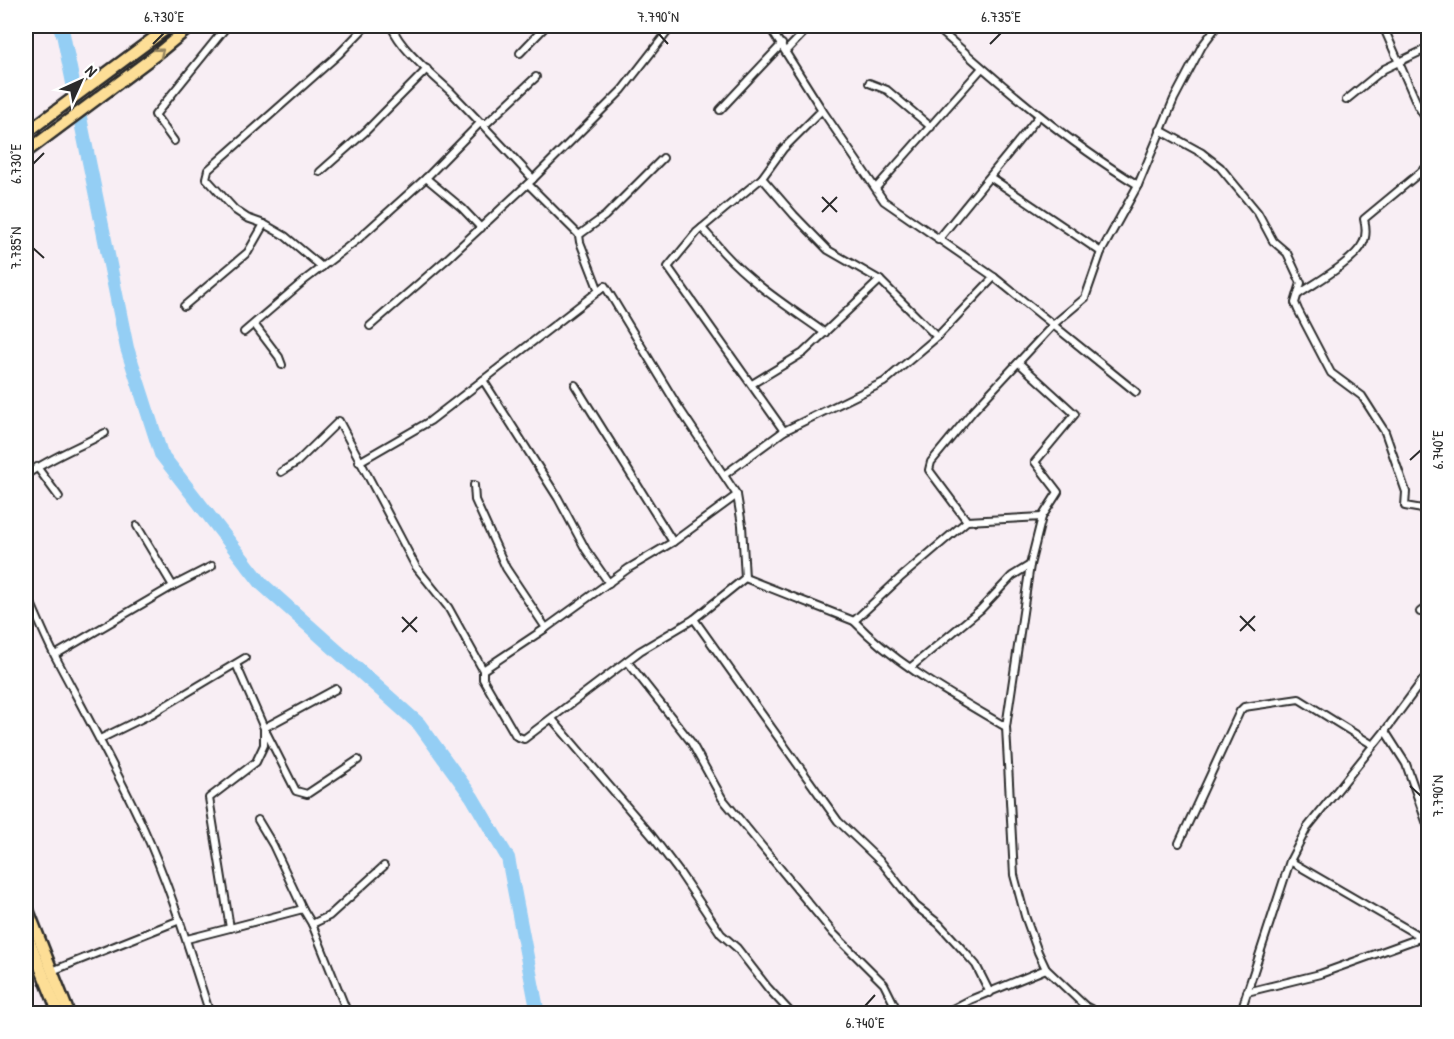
<svg xmlns="http://www.w3.org/2000/svg" width="1454" height="1039" font-family="'Patrick Hand',sans-serif">
<rect width="100%" height="100%" fill="#f8eef4"/>
<filter id="ink" filterUnits="userSpaceOnUse"><feTurbulence type="fractalNoise" baseFrequency=".0167" numOctaves="2"/><feDisplacementMap in="SourceGraphic" scale="12" xChannelSelector="R" yChannelSelector="G"/><feConvolveMatrix kernelMatrix="1 2 1 2 8 2 1 2 1" color-interpolation-filters="sRGB"/></filter>
<g filter="url(#ink)">
<g fill="none" stroke-linecap="round" stroke-linejoin="round">
<!-- river -->
<path stroke="#94cef4" stroke-width="14" d="M 59,26 L 63,34 L 127,348 L 161,454 L 262,584 L 419,724 L 472,797 L 508,858 L 538,1014"/>
<defs>
<g id="street">
<path d="M 391,26 C 403,52 429,71 450,91 C 478,120 506,149 533,179 L 622,90 L 672,26"/>
<path d="M 769,26 L 822,110 L 884,201 L 994,277 L 1136,392"/>
<path d="M 935,26 C 999,83 1064,140 1138,185"/>
<path d="M 1383,26 L 1418,106 L 1428,122"/>
<path d="M 786,51 L 810,26"/>
<path d="M 520,53 L 546,26"/>
<path d="M 869,83 L 887,90 L 931,127"/>
<path d="M 1346,100 L 1384,69 L 1428,48"/>
<path d="M 720,110 L 782,44"/>
<path d="M 1160,130 L 1202,153 L 1220,167 L 1258,213 L 1273,241 L 1287,253 L 1301,283 L 1295,303 L 1298,310 L 1331,373 L 1362,396 L 1385,432 L 1406,492 L 1405,506 L 1428,510"/>
<path d="M 174,141 L 155,115 L 227,26"/>
<path d="M 320,172 L 365,132 L 427,69"/>
<path d="M 990,177 L 1101,252"/>
<path d="M 426,178 L 462,208 L 481,228"/>
<path d="M 762,178 L 794,215 L 828,250 L 880,280 L 937,337"/>
<path d="M 528,184 L 579,235 L 580,242 L 599,291"/>
<path d="M 876,188 L 982,68"/>
<path d="M 702,228 C 709,236 716,244 723,252 C 752,284 790,308 825,333"/>
<path d="M 579,235 L 605,216 L 663,158"/>
<path d="M 938,240 L 1039,116"/>
<path d="M 322,267 L 285,236 L 264,224 L 247,218 L 235,210 L 206,178 L 208,170 L 339,54 L 366,26"/>
<path d="M 1299,294 C 1315,283 1356,260 1363,243 C 1367,235 1366,227 1364,219 L 1428,166"/>
<path d="M 184,306 L 248,252 L 264,224"/>
<path d="M 254,324 L 279,357 L 282,365"/>
<path d="M 370,326 L 447,259 L 533,179"/>
<path d="M 244,332 L 306,279 L 357,240 L 426,178 L 480,123 L 487,123 L 536,77"/>
<path d="M 1019,363 L 1075,414 L 1035,462 L 1058,492 L 1042,517"/>
<path d="M 483,380 L 558,498 L 586,550 L 609,583"/>
<path d="M 752,384 L 803,353 L 880,280"/>
<path d="M 575,385 L 673,542"/>
<path d="M 784,431 L 668,267 L 697,232 L 762,178 L 783,149 L 822,110"/>
<path d="M 359,462 L 430,421 L 605,286 L 677,405 L 737,495 L 742,525 L 745,578"/>
<path d="M 37,467 L 59,497"/>
<path d="M 281,472 L 297,462 L 339,421 L 416,567 L 448,607 L 483,670 L 483,679 L 516,736 L 524,739 L 640,651 L 694,619 L 745,578"/>
<path d="M 26,475 C 50,458 79,447 105,433"/>
<path d="M 724,475 L 784,431 L 884,382 L 937,337 L 994,277"/>
<path d="M 474,485 L 475,500 L 506,568 L 546,628"/>
<path d="M 967,521 L 929,470 L 931,462 L 973,411 L 1054,324 L 1085,298 L 1101,252 L 1138,185 L 1174,99 L 1202,46 L 1217,26"/>
<path d="M 137,526 L 173,586"/>
<path d="M 745,578 L 854,621 C 896,665 954,696 1006,727"/>
<path d="M 26,592 C 36,614 45,637 56,658 C 85,713 116,768 142,825 C 170,886 189,949 210,1014"/>
<path d="M 1420,612 L 1428,606"/>
<path d="M 694,619 L 838,821 L 882,863 L 916,906 L 939,924 L 961,948 L 976,965 L 990,993"/>
<path d="M 854,621 L 900,578 L 967,521 L 1042,517 L 1030,565 L 1006,727 L 1014,875 L 1025,916 L 1038,952 L 1046,969 L 1085,1006 L 1100,1014"/>
<path d="M 55,655 L 173,586 L 212,566"/>
<path d="M 627,661 L 691,742 L 722,798 L 834,934 L 884,984 L 899,1014"/>
<path d="M 236,664 L 264,728 L 296,791 L 307,794 L 358,760"/>
<path d="M 911,667 L 980,610 L 1012,576 L 1030,565"/>
<path d="M 483,670 L 546,628 L 629,568 L 673,542 L 737,495"/>
<path d="M 552,719 L 652,836 L 680,873 L 721,934 L 737,948 L 768,988 L 792,1014"/>
<path d="M 1385,731 L 1406,764 L 1428,827"/>
<path d="M 100,739 L 153,713 L 245,658"/>
<path d="M 258,820 L 273,845 L 303,909"/>
<path d="M 1179,843 L 1240,711 L 1244,707 L 1299,699 L 1373,745"/>
<path d="M 1290,861 L 1421,937"/>
<path d="M 312,924 L 329,916 L 384,866"/>
<path d="M 230,928 L 303,909 L 312,924 L 348,1014"/>
<path d="M 187,939 L 230,928 L 209,798 L 256,762 L 264,745 L 264,728 L 336,689"/>
<path d="M 52,971 L 180,920"/>
<path d="M 1247,992 L 1320,974 L 1428,935"/>
<path d="M 336,1014 L 346,1009"/>
<path d="M 943,1014 L 970,1000 L 1046,969"/>
<path d="M 1077,1014 L 1085,1006"/>
<path d="M 1240,1014 L 1290,861 L 1307,828 L 1385,731 L 1428,673"/>
</g>
<g id="highway">
<path d="M 26,133 L 170,26"/>
<path d="M 26,152 L 157,54 L 191,26"/>
<path d="M 26,905 L 69,1014"/>
<path d="M 26,932 L 59,1014"/>
</g>
</defs>
<!-- street casing -->
<use href="#street" stroke="#2b2b2b" stroke-width="10"/>
<!-- highway casing -->
<use href="#highway" stroke="#2b2b2b" stroke-width="15"/>
<!-- street -->
<use href="#street" stroke="#fff" stroke-width="6"/>
<!-- highway -->
<use href="#highway" stroke="#fdde96" stroke-width="10"/>
</g>
<!-- one-way arrows -->
<defs><path id="oneway-chevron" d="M-2-3.5L2.5 0L-2 3.5" fill="none" stroke-width="1.6" stroke-linecap="round" stroke-linejoin="round" transform="scale(1.5)"/></defs>
<use stroke="#948460" href="#oneway-chevron" transform="translate(160 52) rotate(-38)"/>
</g>
<!-- ticks -->
<path fill="none" stroke="#2b2b2b" stroke-width="2" d="M 658,33 L 668,44M 153,44 L 164,33M 990,44 L 1001,33M 33,164 L 44,153M 822,197 L 837,212M 822,212 L 837,197M 33,248 L 44,258M 1410,460 L 1421,450M 1240,616 L 1255,631M 402,617 L 417,632M 1240,631 L 1255,616M 402,632 L 417,617M 1410,786 L 1421,796M 865,1006 L 875,995"/>
<!-- margin -->
<rect width="1454" height="1039" fill="none" stroke="#fff" stroke-width="66"/>
<!-- north arrow -->
<g transform="translate(81 81) rotate(45)" stroke="#ffffff" stroke-width="4.5" paint-order="stroke">
<path d="M0-4.5L10 22L0 15L-10 22Z" fill="#2b2b2b"/>
<text y="-9" font-size="16" font-weight="bold" text-anchor="middle" fill="#2b2b2b">N</text>
</g>
<rect x="33" y="33" width="1388" height="973" fill="none" stroke="#2b2b2b" stroke-width="2"/>
<g font-size="15" text-anchor="middle" fill="#2b2b2b">
<text x="164" y="22">6.730°E</text>
<text x="658" y="22">7.790°N</text>
<text x="1001" y="22">6.735°E</text>
<text transform="translate(16 164) rotate(-90)" y="5">6.730°E</text>
<text transform="translate(16 248) rotate(-90)" y="5">7.785°N</text>
<text transform="translate(1438 450) rotate(-90)" y="5">6.740°E</text>
<text transform="translate(1438 796) rotate(-90)" y="5">7.790°N</text>
<text x="865" y="1028">6.740°E</text>
</g>
</svg>
